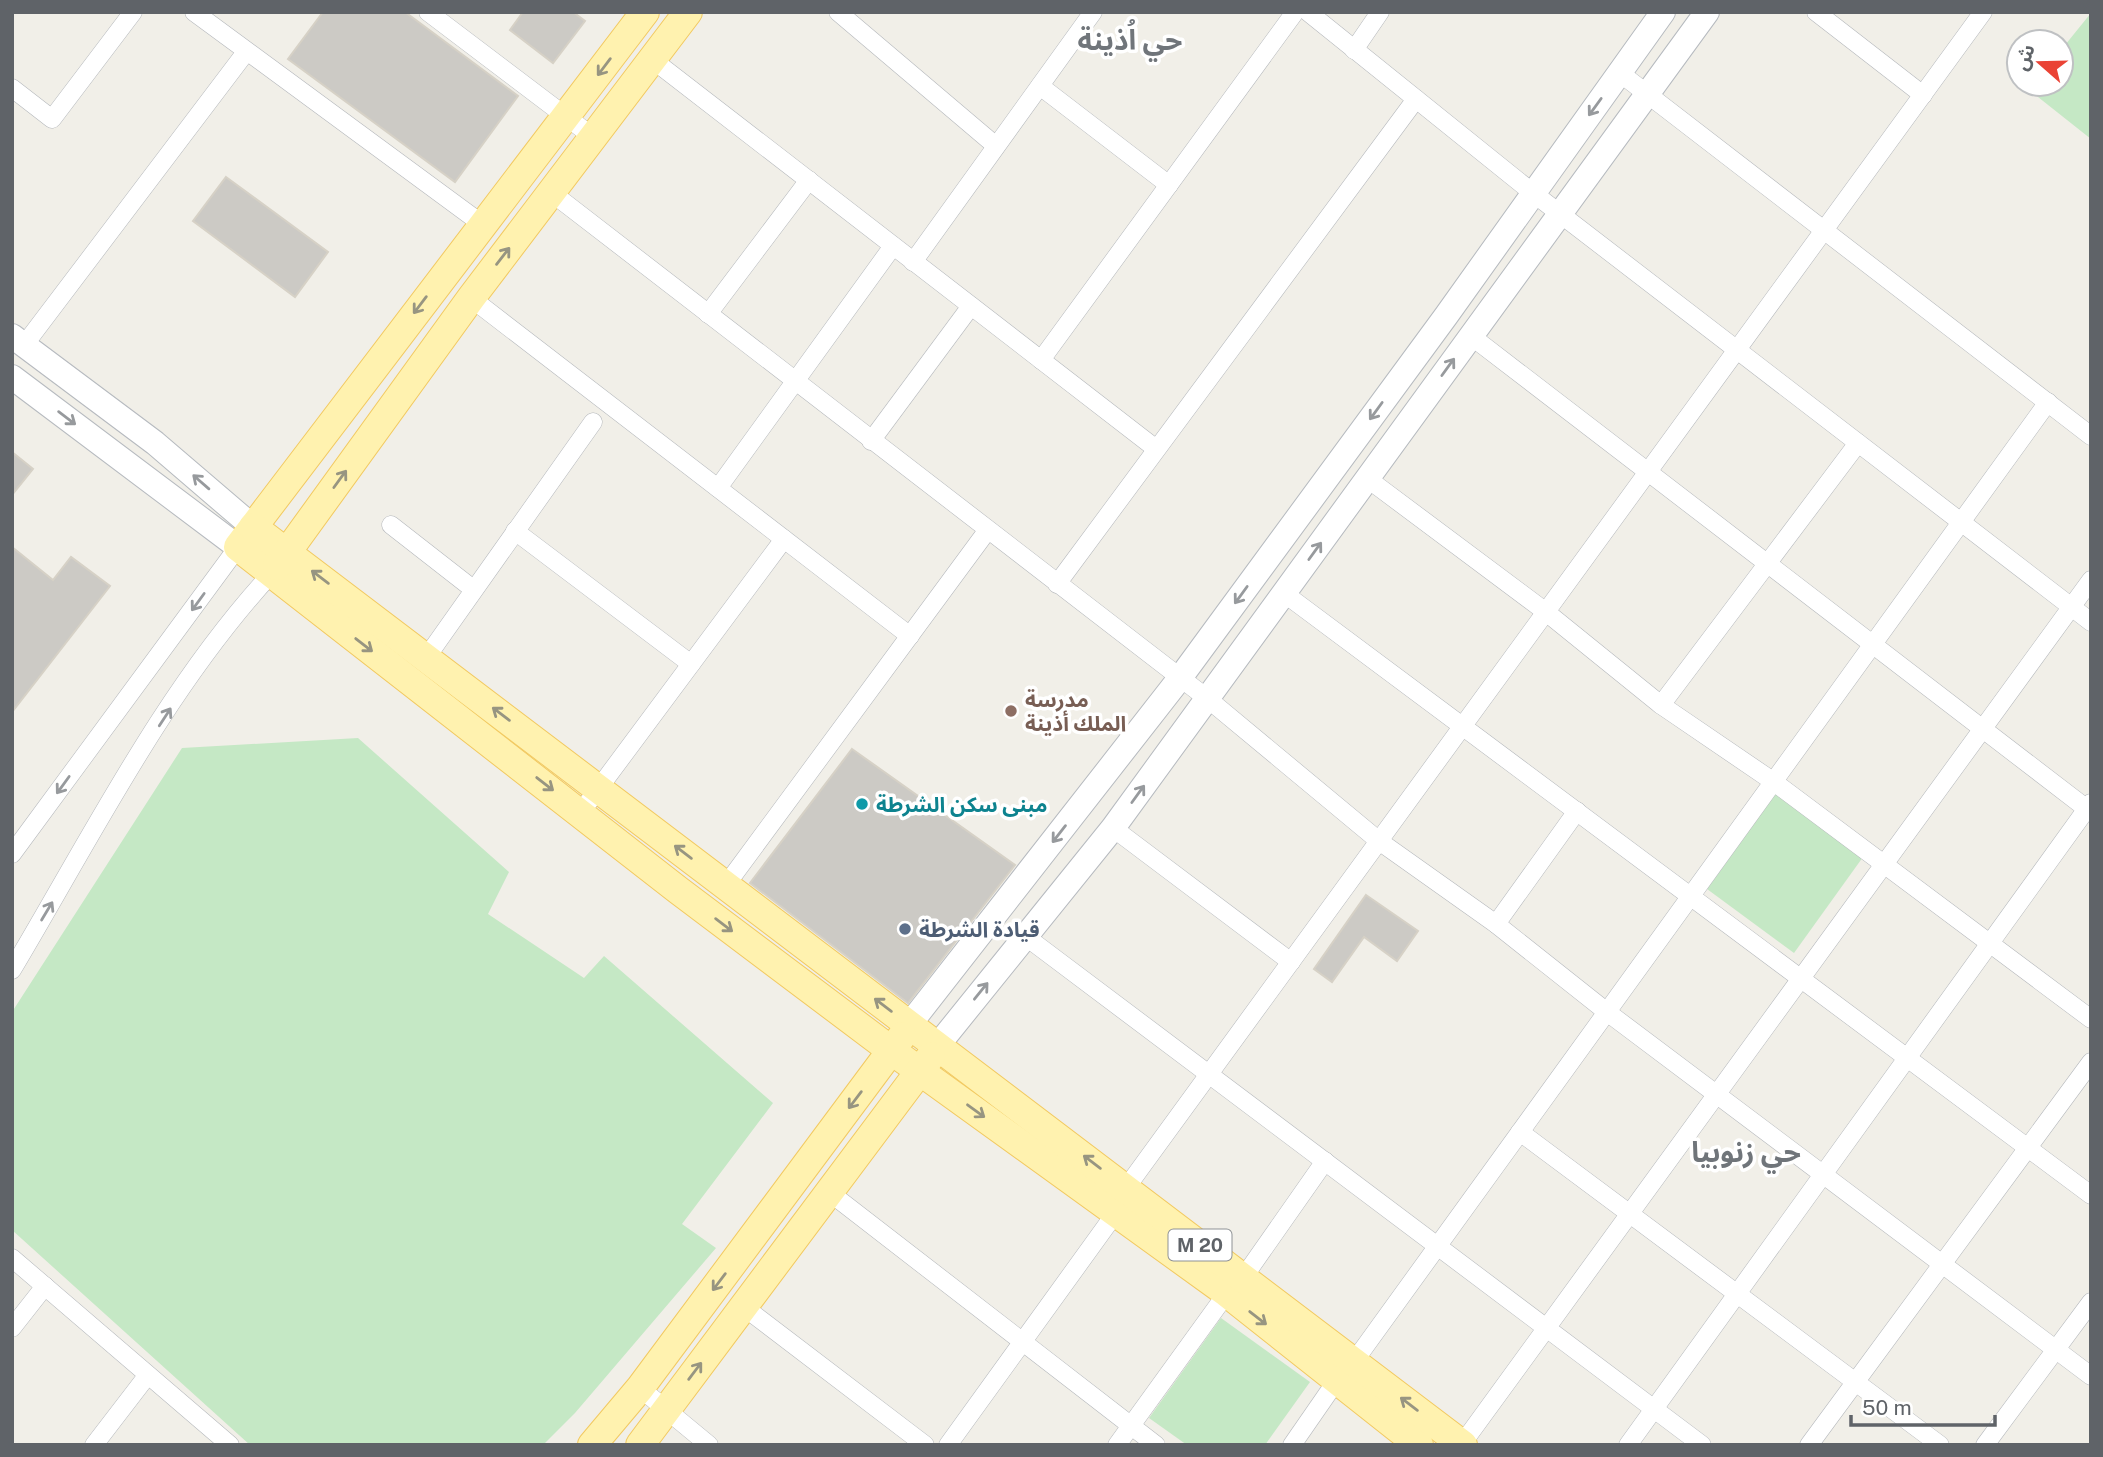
<svg xmlns="http://www.w3.org/2000/svg" width="2103" height="1457" font-family="'Public Sans','Noto Sans Arabic',sans-serif">
<rect width="100%" height="100%" fill="#f1efe8"/>
<!-- green -->
<g fill="#c5e8c5">
<path d="M 2091,13 L 2091,139 L 2029,90 L 2034,84 L 2061,84 L 2061,50 Z"/>
<path d="M 358,738 L 509,872 L 488,914 L 584,978 L 604,956 L 773,1103 L 682,1224 L 716,1248 L 575,1413 L 543,1445 L 250,1445 L 12,1230 L 12,1012 L 182,748 Z"/>
<path d="M 1776,793 L 1863,857 L 1794,953 L 1707,889 Z"/>
<path d="M 1221,1318 L 1310,1382 L 1265,1445 L 1187,1445 L 1149,1418 Z"/>
</g>
<!-- building -->
<g fill="#cccac5" stroke="#d6d1c6" stroke-width="2">
<path d="M 323,12 L 405,12 L 518,96 L 455,182 L 288,59 Z"/>
<path d="M 523,12 L 573,12 L 585,21 L 553,63 L 510,30 Z"/>
<path d="M 226,177 L 328,252 L 295,297 L 193,221 Z"/>
<path d="M 12,452 L 33,469 L 12,495 Z"/>
<path d="M 12,547 L 53,580 L 71,557 L 110,586 L 12,712 Z"/>
<path d="M 852,749 L 1015,865 L 908,1003 L 750,883 Z"/>
<path d="M 1366,895 L 1418,931 L 1397,961 L 1364,937 L 1332,982 L 1314,969 Z"/>
</g>
<g fill="none" stroke-linecap="round" stroke-linejoin="round">
<defs>
<g id="street">
<path d="M 194,12 L 482,224"/>
<path d="M 428,12 L 593,137"/>
<path d="M 838,12 L 996,146"/>
<path d="M 1308,12 L 1533,193 L 2091,622"/>
<path d="M 1816,12 L 1923,95"/>
<path d="M 1354,50 L 1380,12"/>
<path d="M 653,60 L 1155,448"/>
<path d="M 1620,73 L 2091,436"/>
<path d="M 1040,86 L 1169,185"/>
<path d="M 12,88 L 52,119 L 133,12"/>
<path d="M 552,193 L 1208,699 L 1379,841 L 1496,924 L 1607,1012 L 2091,1376"/>
<path d="M 913,262 L 1093,12"/>
<path d="M 471,298 L 910,636"/>
<path d="M 708,314 L 809,180"/>
<path d="M 1471,336 L 2091,812"/>
<path d="M 25,344 L 246,52"/>
<path d="M 1041,360 L 1295,12"/>
<path d="M 871,441 L 971,306"/>
<path d="M 1368,479 L 1546,612 L 1661,705 L 1774,782 L 2091,1019"/>
<path d="M 718,488 L 893,246"/>
<path d="M 391,525 L 473,589"/>
<path d="M 515,531 L 691,664"/>
<path d="M 1057,584 L 1416,99"/>
<path d="M 1285,594 L 2091,1195"/>
<path d="M 426,658 L 593,422"/>
<path d="M 1661,705 L 1858,443"/>
<path d="M 581,812 L 784,539"/>
<path d="M 1113,828 L 1291,962"/>
<path d="M 12,854 L 238,547"/>
<path d="M 726,885 L 987,531"/>
<path d="M 1496,924 L 1577,811"/>
<path d="M 1025,936 L 1702,1445"/>
<path d="M 12,970 C 92,836 165,689 271,574"/>
<path d="M 1520,1132 L 1940,1445"/>
<path d="M 1126,1188 L 1983,12"/>
<path d="M 829,1192 L 1156,1445"/>
<path d="M 12,1258 L 230,1445"/>
<path d="M 1243,1278 L 1325,1161"/>
<path d="M 744,1307 L 925,1445"/>
<path d="M 12,1328 L 45,1286"/>
<path d="M 1353,1363 L 2048,402"/>
<path d="M 640,1388 L 709,1445"/>
<path d="M 1462,1444 L 2091,580"/>
<path d="M 94,1445 L 147,1376"/>
<path d="M 948,1445 L 1117,1211"/>
<path d="M 1117,1445 L 1227,1293"/>
<path d="M 1292,1445 L 1337,1380"/>
<path d="M 1628,1445 L 2091,803"/>
<path d="M 1809,1445 L 2091,1062"/>
<path d="M 1985,1445 L 2091,1302"/>
</g>
<g id="secondary">
<path d="M 12,336 L 155,443 L 253,527"/>
<path d="M 12,377 L 238,547"/>
<path d="M 909,1025 L 1180,678 L 1446,316 L 1663,12"/>
<path d="M 938,1045 L 1113,828 L 1707,12"/>
</g>
<g id="primary">
<path d="M 645,12 L 238,547 L 678,890 L 892,1051 L 1227,1293 L 1419,1445"/>
<path d="M 253,527 L 1463,1445"/>
<path d="M 277,566 L 471,298 L 688,12"/>
<path d="M 592,1445 L 640,1388 L 902,1036"/>
<path d="M 640,1445 L 931,1056"/>
</g>
</defs>
<!-- street casing -->
<use href="#street" stroke="#b5b8bc" stroke-width="19"/>
<!-- secondary casing -->
<use href="#secondary" stroke="#b6babf" stroke-width="26"/>
<!-- primary casing -->
<use href="#primary" stroke="#f2c960" stroke-width="30"/>
<!-- street -->
<use href="#street" stroke="#fff" stroke-width="18"/>
<!-- secondary -->
<use href="#secondary" stroke="#fff" stroke-width="24"/>
<!-- primary -->
<use href="#primary" stroke="#fff2af" stroke-width="28"/>
</g>
<!-- one-way arrows -->
<defs><path id="oneway-shaft" d="M-6 0H5M1.5-3L5.5 0L1.5 3" fill="none" stroke-width="1.6" stroke-linecap="round" stroke-linejoin="round" transform="scale(1.75)"/></defs>
<g stroke="#979581">
<use href="#oneway-shaft" transform="translate(604 67) rotate(127)"/>
<use href="#oneway-shaft" transform="translate(503 256) rotate(-52)"/>
<use href="#oneway-shaft" transform="translate(420 305) rotate(127)"/>
<use href="#oneway-shaft" transform="translate(340 479) rotate(-54)"/>
<use href="#oneway-shaft" transform="translate(320 577) rotate(-143)"/>
<use href="#oneway-shaft" transform="translate(364 645) rotate(38)"/>
<use href="#oneway-shaft" transform="translate(501 714) rotate(-143)"/>
<use href="#oneway-shaft" transform="translate(545 784) rotate(38)"/>
<use href="#oneway-shaft" transform="translate(683 852) rotate(-143)"/>
<use href="#oneway-shaft" transform="translate(724 925) rotate(37)"/>
<use href="#oneway-shaft" transform="translate(883 1005) rotate(-143)"/>
<use href="#oneway-shaft" transform="translate(855 1100) rotate(127)"/>
<use href="#oneway-shaft" transform="translate(976 1111) rotate(36)"/>
<use href="#oneway-shaft" transform="translate(1092 1162) rotate(-143)"/>
<use href="#oneway-shaft" transform="translate(719 1282) rotate(127)"/>
<use href="#oneway-shaft" transform="translate(1258 1318) rotate(38)"/>
<use href="#oneway-shaft" transform="translate(695 1371) rotate(-53)"/>
<use href="#oneway-shaft" transform="translate(1409 1404) rotate(-143)"/>
</g>
<g stroke="#979a9d">
<use href="#oneway-shaft" transform="translate(1595 107) rotate(126)"/>
<use href="#oneway-shaft" transform="translate(1448 367) rotate(-54)"/>
<use href="#oneway-shaft" transform="translate(1376 411) rotate(126)"/>
<use href="#oneway-shaft" transform="translate(67 418) rotate(37)"/>
<use href="#oneway-shaft" transform="translate(201 482) rotate(-139)"/>
<use href="#oneway-shaft" transform="translate(1315 551) rotate(-54)"/>
<use href="#oneway-shaft" transform="translate(1241 595) rotate(126)"/>
<use href="#oneway-shaft" transform="translate(198 602) rotate(126)"/>
<use href="#oneway-shaft" transform="translate(165 717) rotate(-57)"/>
<use href="#oneway-shaft" transform="translate(63 785) rotate(126)"/>
<use href="#oneway-shaft" transform="translate(1138 794) rotate(-54)"/>
<use href="#oneway-shaft" transform="translate(1059 834) rotate(128)"/>
<use href="#oneway-shaft" transform="translate(47 911) rotate(-59)"/>
<use href="#oneway-shaft" transform="translate(981 991) rotate(-51)"/>
</g>
<!-- markers -->
<circle fill="#8d6e63" stroke="#fff" stroke-width="2.5" cx="1011" cy="711" r="7"/>
<circle fill="#0f9aa8" stroke="#fff" stroke-width="2.5" cx="862" cy="804" r="7"/>
<circle fill="#5c6f8a" stroke="#fff" stroke-width="2.5" cx="905" cy="929" r="7"/>
<g text-anchor="middle" dominant-baseline="central" stroke-width="7" stroke-linejoin="round" paint-order="stroke">
<!-- shield labels -->
<rect fill="#fff" stroke="#8f9295" stroke-width="2" x="1168.5" y="1229.5" width="63" height="31" rx="5"/>
<g font-size="19" font-weight="bold" fill="#5f6368">
<text x="1200" y="1245">M 20</text>
</g>
<!-- education labels -->
<g font-size="21" font-weight="bold" fill="#785e54" stroke="#fff" text-anchor="start">
<text x="1025" y="699">مدرسة<tspan x="1025" dy="24">الملك أذينة</tspan></text>
</g>
<!-- culture labels -->
<g font-size="21" font-weight="bold" fill="#0d838f" stroke="#fff" text-anchor="start">
<text x="876" y="804">مبنى سكن الشرطة</text>
</g>
<!-- service labels -->
<g font-size="21" font-weight="bold" fill="#4e5e75" stroke="#fff" text-anchor="start">
<text x="919" y="929">قيادة الشرطة</text>
</g>
<!-- district labels -->
<g font-size="28" font-weight="bold" fill="#70757a" stroke="#fff">
<text x="1130" y="39">حي اُذينة</text>
<text x="1746" y="1151">حي زنوبيا</text>
</g>
</g>
<!-- border -->
<rect width="2103" height="1457" fill="none" stroke="#5f6368" stroke-width="28"/>
<!-- north arrow -->
<g transform="translate(2040 63) rotate(290)"><circle r="33" fill="#ffffff" stroke="#bfc1c3" stroke-width="2"/>
<path d="M0-5L12 26L0 18L-12 26Z" fill="#ea4335"/>
<text y="-10" font-size="19" font-weight="bold" text-anchor="middle" fill="#5f6368">ش</text>
</g>
<!-- scale -->
<path d="M1851 1415v10h144v-10" fill="none" stroke="#5f6368" stroke-width="3.5"/>
<text x="1862" y="1415" font-size="21" fill="#5f6368" stroke="#ffffff" stroke-width="5" paint-order="stroke">50 m</text>
</svg>
